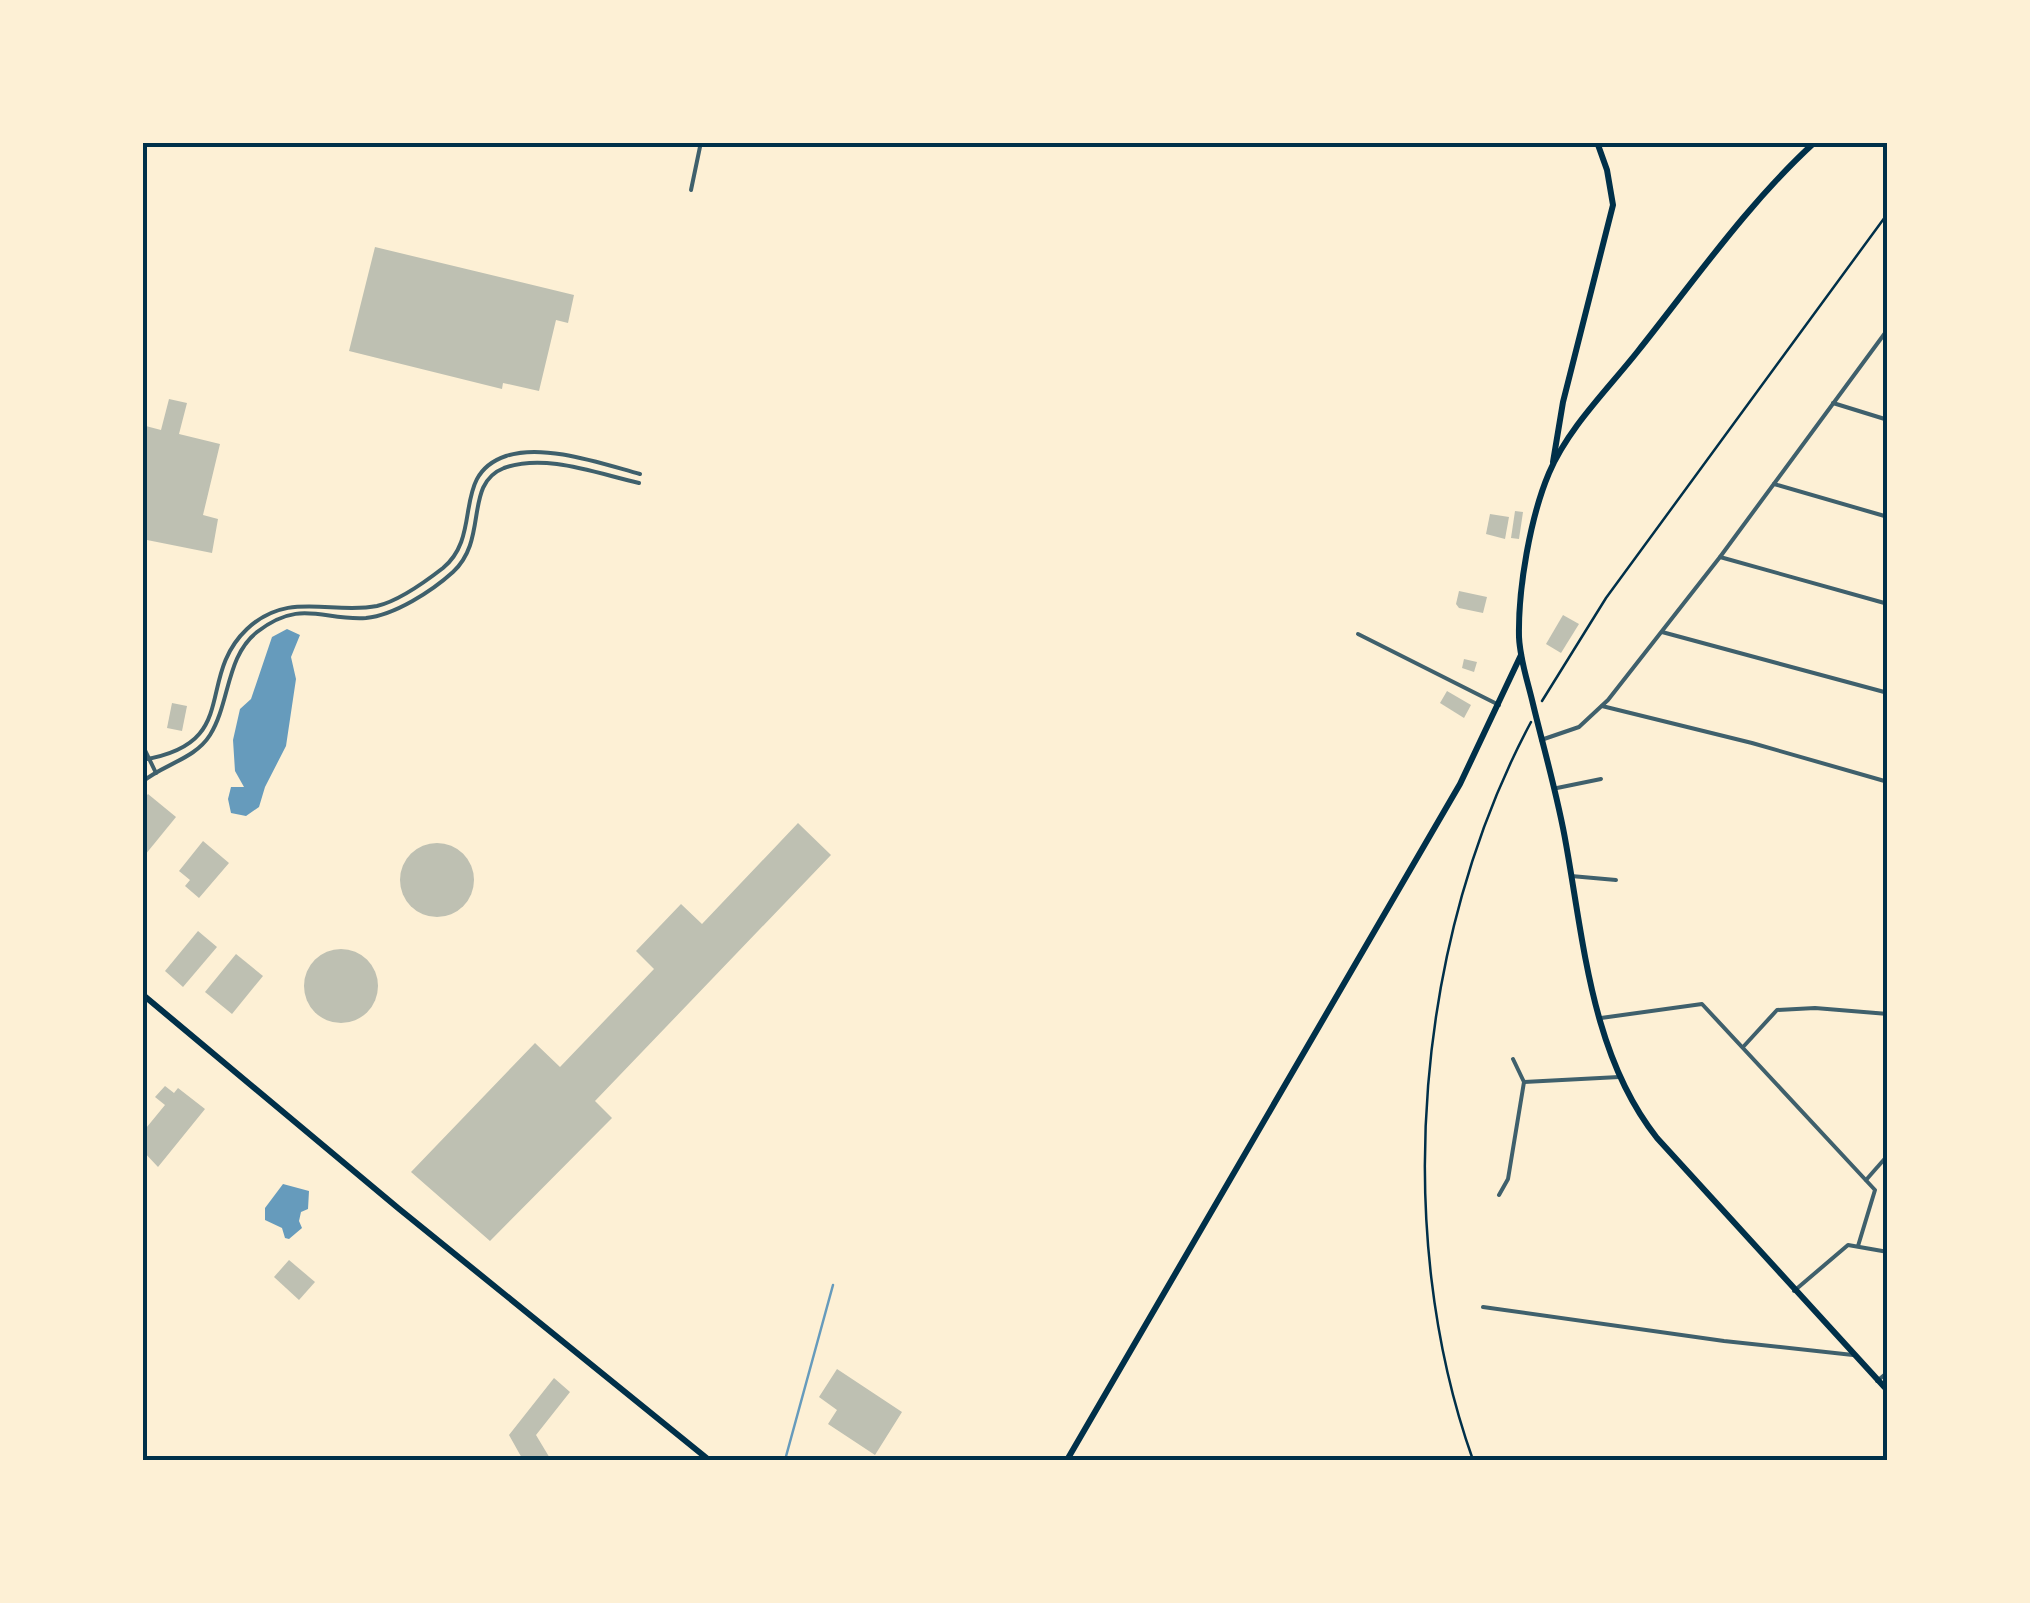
<svg xmlns="http://www.w3.org/2000/svg" width="2030" height="1603" font-family="'Titillium Web',sans-serif">
<rect width="100%" height="100%" fill="#fdf0d5"/>
<!-- water -->
<g fill="#669bbc">
<path d="M 287,629 L 300,635 L 291,657 L 296,679 L 286,746 L 265,787 L 259,807 L 246,816 L 231,813 L 228,799 L 231,787 L 244,787 L 235,771 L 233,740 L 240,709 L 251,699 L 272,637 Z"/>
<path d="M 283,1184 L 309,1191 L 308,1209 L 301,1212 L 299,1221 L 302,1228 L 289,1239 L 285,1238 L 282,1228 L 265,1220 L 265,1208 Z"/>
</g>
<g fill="none" stroke-linecap="round" stroke-linejoin="round">
<!-- stream -->
<path stroke="#669bbc" stroke-width="2.5" d="M 785,1460 L 833,1285"/>
</g>
<!-- building -->
<g fill="#bec0b2">
<path d="M 375,247 L 574,295 L 568,323 L 556,320 L 539,391 L 503,383 L 502,389 L 349,351 Z"/>
<path d="M 169,399 L 187,403 L 179,434 L 220,444 L 203,515 L 218,519 L 212,553 L 142,539 L 142,425 L 161,430 Z"/>
<path d="M 1515,511 L 1523,512 L 1519,539 L 1511,538 Z"/>
<path d="M 1490,514 L 1509,517 L 1505,539 L 1486,534 Z"/>
<path d="M 1459,591 L 1487,597 L 1483,613 L 1459,608 L 1456,604 Z"/>
<path d="M 1563,615 L 1579,624 L 1561,653 L 1546,644 Z"/>
<path d="M 1464,659 L 1477,662 L 1474,672 L 1462,668 Z"/>
<path d="M 1447,691 L 1471,705 L 1464,718 L 1440,703 Z"/>
<path d="M 172,703 L 187,706 L 182,731 L 167,728 Z"/>
<path d="M 148,794 L 176,817 L 145,855 L 142,801 Z"/>
<path d="M 798,823 L 831,855 L 595,1101 L 612,1118 L 490,1241 L 411,1172 L 535,1043 L 560,1067 L 654,969 L 636,951 L 681,904 L 702,924 Z"/>
<path d="M 203,841 L 229,863 L 199,898 L 185,886 L 190,880 L 179,871 Z"/>
<circle cx="437" cy="880" r="37"/>
<path d="M 198,931 L 217,947 L 183,987 L 165,971 Z"/>
<circle cx="341" cy="986" r="37"/>
<path d="M 236,954 L 263,976 L 232,1014 L 205,992 Z"/>
<path d="M 165,1086 L 174,1093 L 178,1088 L 205,1109 L 158,1167 L 142,1150 L 142,1133 L 165,1105 L 155,1097 Z"/>
<path d="M 289,1260 L 315,1282 L 299,1300 L 274,1277 Z"/>
<path d="M 837,1369 L 902,1412 L 875,1455 L 828,1424 L 837,1410 L 819,1397 Z"/>
<path d="M 554,1378 L 570,1392 L 536,1435 L 551,1460 L 523,1460 L 509,1435 Z"/>
</g>
<g fill="none" stroke-linecap="round" stroke-linejoin="round">
<!-- path -->
<g stroke="#003049" stroke-width="2.5">
<path d="M 1542,701 L 1606,598 L 1888,213"/>
<path d="M 1473,1460 C 1391,1230 1416,937 1531,722"/>
</g>
<!-- minor -->
<g stroke="#3f606c" stroke-width="4">
<path d="M 513,145 L 513,142"/>
<path d="M 691,190 L 701,142"/>
<path d="M 1833,403 L 1888,420"/>
<path d="M 1774,484 L 1888,517"/>
<path d="M 1720,557 L 1888,604"/>
<path d="M 1662,632 L 1888,693"/>
<path d="M 1358,634 L 1499,705"/>
<path d="M 1602,706 L 1752,743 L 1888,782"/>
<path d="M 1541,740 L 1579,727 L 1608,700 L 1720,557 L 1888,329"/>
<path d="M 142,744 L 156,773"/>
<path d="M 142,760 C 243,744 194,679 247,629 C 288,590 332,615 377,606 C 399,601 425,582 443,568 C 484,534 450,475 506,456 C 544,443 603,464 640,474"/>
<path d="M 142,782 C 164,764 195,759 210,735 C 230,703 226,656 257,632 C 301,598 323,621 366,618 C 395,615 432,591 453,572 C 489,539 463,484 504,468 C 546,453 598,474 639,483"/>
<path d="M 1557,788 L 1601,779"/>
<path d="M 1571,876 L 1616,880"/>
<path d="M 1601,1018 L 1702,1004 L 1875,1190 L 1858,1246"/>
<path d="M 1744,1046 L 1777,1010 L 1815,1008 L 1888,1014"/>
<path d="M 1513,1059 L 1524,1082"/>
<path d="M 1524,1082 L 1619,1077"/>
<path d="M 1866,1180 L 1888,1155"/>
<path d="M 1499,1195 L 1508,1179 L 1524,1082"/>
<path d="M 1794,1291 L 1848,1245 L 1888,1252"/>
<path d="M 1483,1307 L 1724,1341 L 1853,1355"/>
<path d="M 1877,1381 L 1888,1372"/>
<path d="M 1664,1460 L 1684,1460"/>
</g>
<!-- secondary -->
<g stroke="#003049" stroke-width="6">
<path d="M 1815,142 C 1748,203 1694,281 1638,351 C 1608,389 1568,428 1549,473 C 1530,518 1518,589 1519,637 C 1520,660 1528,682 1533,704 C 1544,750 1558,797 1566,844 C 1584,944 1592,1056 1657,1138 L 1888,1391"/>
<path d="M 1553,462 L 1563,402 L 1613,205 L 1607,170 L 1597,142"/>
<path d="M 1067,1460 L 1460,784 L 1521,655"/>
</g>
<!-- primary -->
<path stroke="#003049" stroke-width="6" d="M 142,994 L 398,1208 L 709,1460"/>
</g>
<!-- border -->
<rect width="2030" height="1603" fill="none" stroke="#fdf0d5" stroke-width="290"/>
<rect x="145" y="145" width="1740" height="1313" fill="none" stroke="#003049" stroke-width="4"/>
</svg>
